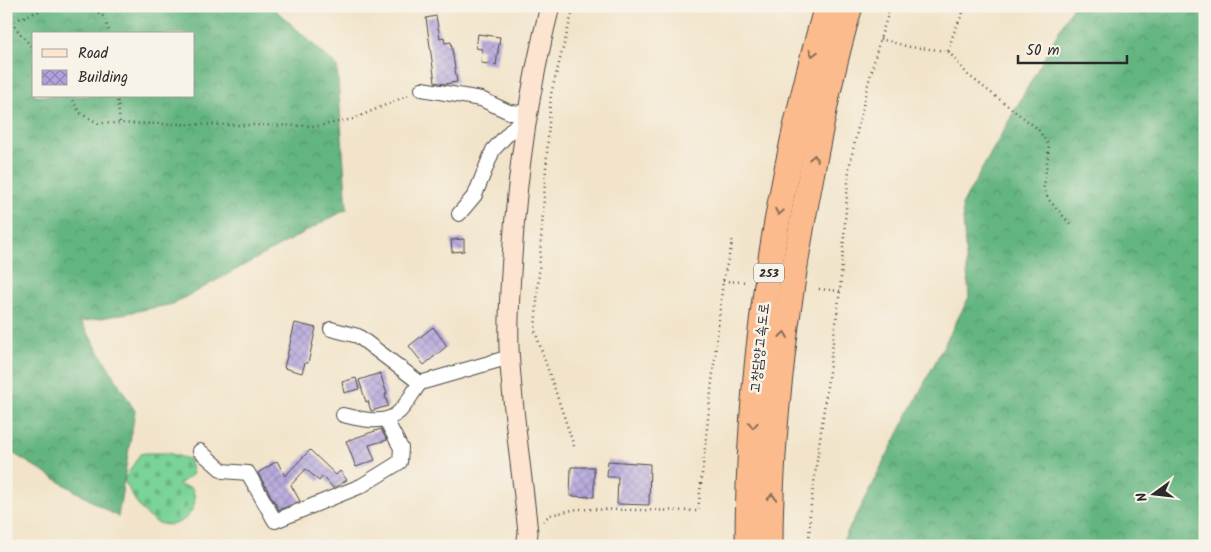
<svg xmlns="http://www.w3.org/2000/svg" width="1211" height="552" font-family="Kalam,'Poor Story',sans-serif">
<defs>
<pattern id="forest-crowns" width="20" height="18" patternUnits="userSpaceOnUse" patternTransform="scale(1.25)"><rect width="20" height="18" fill="#63b580"/><path d="M2 6a3 3 0 1 1 6 0M12 15a3 3 0 1 1 6 0" fill="none" stroke="#529369"/></pattern>
<pattern id="cemetery-stones" width="16" height="16" patternUnits="userSpaceOnUse" patternTransform="scale(1.25)"><rect width="16" height="16" fill="#7ad398"/><path d="M2 7V4a2 2 0 0 1 4 0v3zM10 15v-3a2 2 0 0 1 4 0v3z" fill="#6ab583"/></pattern>
<pattern id="building-cross-hatch" width="8" height="8" patternUnits="userSpaceOnUse" patternTransform="scale(1.25)"><rect width="8" height="8" fill="#b1a2dd"/><path d="M0 0l8 8M0 8l8-8" fill="none" stroke="#9084b3"/></pattern>
</defs>
<rect width="100%" height="100%" fill="#f7f3e8"/>
<filter id="ink" filterUnits="userSpaceOnUse"><feTurbulence type="fractalNoise" baseFrequency=".02" numOctaves="2"/><feDisplacementMap in="SourceGraphic" scale="10" xChannelSelector="R" yChannelSelector="G"/><feConvolveMatrix kernelMatrix="1 2 1 2 8 2 1 2 1" color-interpolation-filters="sRGB"/></filter>
<filter id="wash" filterUnits="userSpaceOnUse"><feTurbulence type="fractalNoise" baseFrequency=".0096" numOctaves="4" result="noise"/><feDisplacementMap in="SourceGraphic" scale="20" xChannelSelector="R" yChannelSelector="G"/><feGaussianBlur stdDeviation="1.12" result="paint"/><feColorMatrix in="noise" values="0 0 0 0 0 0 0 0 0 0 0 0 0 0 0 0 0 1.4 0 .05"/><feComposite in="paint" operator="in"/></filter>
<g filter="url(#wash)">
<rect width="100%" height="100%" fill="#f2e4ca"/>
<!-- forest -->
<g fill="url(#forest-crowns)" stroke="#477056" fill-rule="evenodd">
<path d="M 6,6 L 271,6 L 337,66 L 347,209 L 173,304 L 81,322 L 135,411 L 118,517 L 6,449 ZM 34,34 L 194,34 L 194,96 L 34,96 Z"/>
<path d="M 1073,6 L 1205,6 L 1205,546 L 840,546 L 969,297 L 962,205 Z"/>
</g>
<!-- cemetery -->
<path fill="url(#cemetery-stones)" stroke="#527f62" d="M 145,453 L 168,453 L 189,459 L 193,474 L 178,485 L 192,488 C 193,491 195,496 195,499 C 193,520 172,531 154,521 C 139,512 132,494 124,480 L 140,454 Z"/>
<g id="blocks">
<!-- building -->
<g fill="url(#building-cross-hatch)">
<path d="M 436,16 L 440,38 L 444,37 L 445,43 L 451,42 L 457,82 L 444,84 L 435,82 L 426,18 Z"/>
<path d="M 478,34 L 500,37 L 496,65 L 481,63 L 482,49 L 476,48 Z"/>
<path d="M 464,239 L 464,251 L 452,252 L 451,240 Z"/>
<path d="M 295,323 L 316,328 L 308,363 L 305,363 L 302,373 L 284,368 Z"/>
<path d="M 433,327 L 447,346 L 424,365 L 409,346 Z"/>
<path d="M 380,373 L 387,394 L 385,394 L 388,406 L 371,411 L 368,401 L 366,402 L 359,380 Z"/>
<path d="M 356,378 L 359,389 L 344,393 L 342,382 Z"/>
<path d="M 381,429 L 387,440 L 369,445 L 375,460 L 356,467 L 346,441 Z"/>
<path d="M 310,450 L 336,475 L 340,471 L 347,480 L 333,488 L 323,476 L 319,481 L 306,469 L 291,485 L 300,501 L 279,510 L 258,473 L 277,461 L 285,476 Z"/>
<path d="M 608,461 L 650,464 L 649,505 L 617,504 L 618,477 L 607,477 Z"/>
<path d="M 571,467 L 594,467 L 594,497 L 570,496 Z"/>
</g>
</g>
</g>
<g filter="url(#ink)">
<use href="#blocks" fill-opacity="0" stroke="#494743" stroke-width="1"/>
<g fill="none" stroke-linecap="round" stroke-linejoin="round">
<defs>
<g id="street">
<path d="M 422,89 L 481,99 L 509,112 L 527,113"/>
<path d="M 459,214 L 475,195 L 493,150 L 527,113"/>
<path d="M 331,329 L 358,336 L 420,383 L 510,357"/>
<path d="M 343,415 C 361,419 384,426 399,412 C 407,404 413,392 420,383"/>
<path d="M 200,451 L 223,471 L 248,473 L 275,521 L 361,486 L 400,462 L 401,448 L 386,420"/>
</g>
<path id="secondary" d="M 526,546 L 528,533 C 522,471 512,410 509,348 C 508,317 510,287 512,257 C 517,172 529,89 550,6"/>
<g id="highway">
<path d="M 748,546 C 748,364 777,181 827,6"/>
<path d="M 770,546 C 770,422 787,298 811,176 C 822,119 833,62 850,6"/>
</g>
</defs>
<!-- street casing -->
<use href="#street" stroke="#494743" stroke-width="16"/>
<!-- secondary casing -->
<use href="#secondary" stroke="#494743" stroke-width="21"/>
<!-- highway casing -->
<use href="#highway" stroke="#494743" stroke-width="27"/>
<!-- path -->
<g stroke="#494743" stroke-width="2.5" stroke-dasharray="1 4" stroke-linecap="butt">
<path d="M 91,6 L 104,17 L 110,34"/>
<path d="M 880,39 L 910,47 L 948,51 L 968,75 L 1038,129 L 1049,146 L 1044,187 L 1048,199 L 1071,225"/>
<path d="M 34,50 L 11,22 L 52,6"/>
<path d="M 948,51 L 953,35 L 964,10 L 963,6"/>
<path d="M 70,96 L 80,113 L 98,123 L 319,126 L 353,119 L 409,95"/>
<path d="M 117,96 L 120,123"/>
<path d="M 723,281 L 747,282"/>
<path d="M 819,289 L 840,291"/>
<path d="M 574,446 L 535,331 L 551,94 L 574,6"/>
<path d="M 543,521 L 550,515 L 577,509 L 698,511 L 723,281 L 733,239"/>
<path d="M 809,546 L 810,512 L 840,291 L 849,168 L 866,92 L 880,39 L 891,6"/>
</g>
<!-- street -->
<use href="#street" stroke="#fff" stroke-width="14"/>
<!-- secondary -->
<use href="#secondary" stroke="#fde4d1" stroke-width="19"/>
<!-- highway -->
<use href="#highway" stroke="#fbbb8c" stroke-width="25"/>
</g>
<!-- one-way arrows -->
<defs><path id="oneway-chevron" d="M-2-3.5L2.5 0L-2 3.5" fill="none" stroke-width="1.6" stroke-linecap="round" stroke-linejoin="round" transform="scale(1.25)"/></defs>
<g stroke="#896c57">
<use href="#oneway-chevron" transform="translate(813 53) rotate(105)"/>
<use href="#oneway-chevron" transform="translate(814 158) rotate(-79)"/>
<use href="#oneway-chevron" transform="translate(779 212) rotate(101)"/>
<use href="#oneway-chevron" transform="translate(784 335) rotate(-83)"/>
<use href="#oneway-chevron" transform="translate(753 425) rotate(94)"/>
<use href="#oneway-chevron" transform="translate(772 497) rotate(-88)"/>
</g>
</g>
<g text-anchor="middle" dominant-baseline="central" stroke-width="5" stroke-linejoin="round" paint-order="stroke">
<!-- shield labels -->
<rect fill="#f7f3e8" stroke="#686764" stroke-width="1" x="754" y="263.5" width="30" height="19" rx="4"/>
<g font-size="12" font-weight="bold" fill="#2b2b2b">
<text x="769" y="273">253</text>
</g>
<!-- street labels -->
<g font-size="14" fill="#2b2b2b" stroke="#f7f3e8">
<text transform="translate(760 348) rotate(-84)">고창담양고속도로</text>
</g>
</g>
<!-- margin -->
<rect width="1211" height="552" fill="none" stroke="#f7f3e8" stroke-width="25"/>
<!-- legend -->
<rect x="32" y="32" width="162" height="65" fill="#f7f3e8" stroke="#a5a39c"/>
<rect x="42" y="49" width="25" height="8" fill="#fde4d1" stroke="#a5a39c"/>
<text x="78" y="58" font-size="15" fill="#2b2b2b">Road</text>
<rect x="42" y="70" width="25" height="15" fill="url(#building-cross-hatch)" stroke="#a5a39c"/>
<text x="78" y="82" font-size="15" fill="#2b2b2b">Building</text>
<!-- north arrow -->
<g transform="translate(1154 494) rotate(255)" stroke="#f7f3e8" stroke-width="4" paint-order="stroke">
<path d="M0-4L9 19L0 12L-9 19Z" fill="#2b2b2b"/>
<text y="-8" font-size="14" font-weight="bold" text-anchor="middle" fill="#2b2b2b">N</text>
</g>
<!-- scale -->
<path d="M1018 55v8h109v-8" fill="none" stroke="#2b2b2b" stroke-width="2.5"/>
<text x="1026" y="55" font-size="15" fill="#2b2b2b" stroke="#f7f3e8" stroke-width="4" paint-order="stroke">50 m</text>
</svg>
